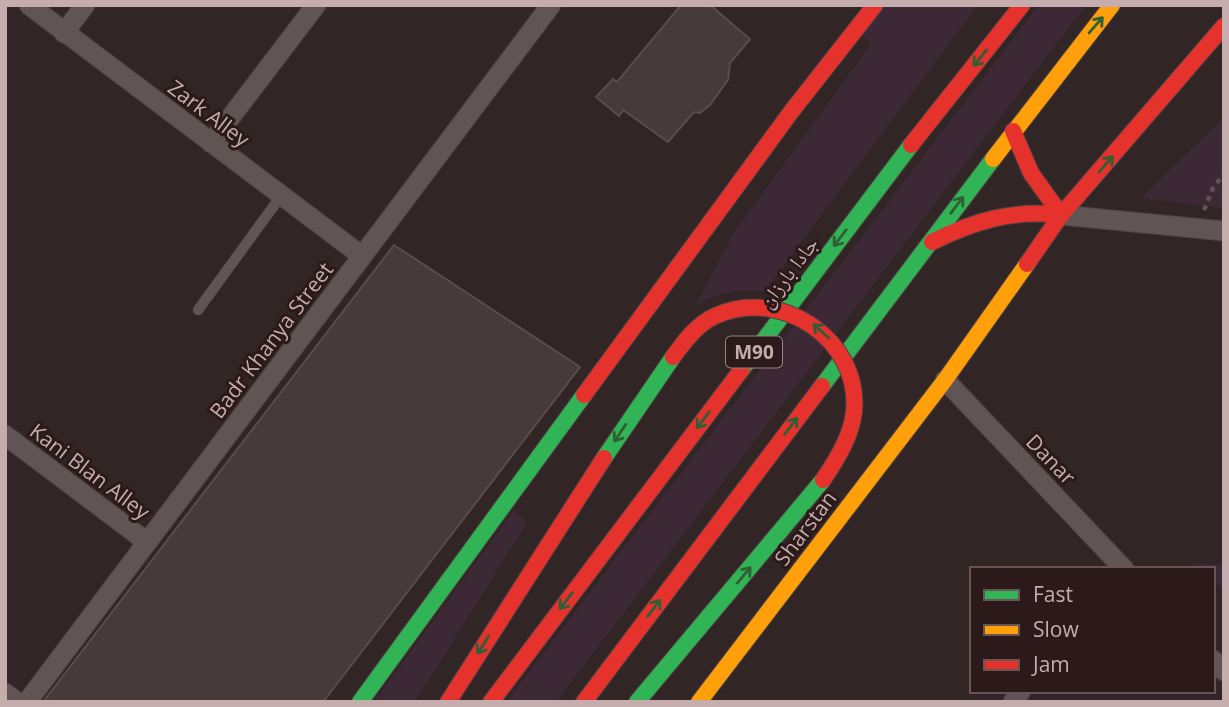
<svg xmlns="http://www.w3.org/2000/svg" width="1229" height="707" font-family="'Open Sans','Noto Naskh Arabic',sans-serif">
<rect width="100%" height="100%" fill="#312526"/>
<!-- green -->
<g fill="#3d2836">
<path d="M 882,5 L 978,5 L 764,292 C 742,286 717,295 696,305 L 732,235 L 871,44 L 861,35 Z"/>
<path d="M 1039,5 L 1086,5 L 556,702 L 506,702 Z"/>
<path d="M 1224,117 L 1224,208 L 1141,198 Z"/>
<path d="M 514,510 L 527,523 L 415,702 L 374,702 Z"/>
<path d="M 1191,563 L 1224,565 L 1224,589 L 1213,581 L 1213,569 L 1198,569 Z"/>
</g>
<!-- building -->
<g fill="#473a3b" stroke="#5a4c4d" stroke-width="2">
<path d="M 681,5 L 710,5 L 750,39 L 730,63 L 728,80 L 710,105 L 700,113 L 694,112 L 668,142 L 623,110 L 619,116 L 596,97 L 613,79 L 617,82 Z"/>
<path d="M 394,245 L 580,367 L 323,702 L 43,702 Z"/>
</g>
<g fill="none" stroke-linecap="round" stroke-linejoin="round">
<defs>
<path id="lane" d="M 198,310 L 281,196"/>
<g id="street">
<path d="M 29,5 L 362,256"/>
<path d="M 64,33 L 85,5"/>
<path d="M 211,143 L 316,5"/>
<path d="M 1061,215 L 1224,231"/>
<path d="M 945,380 L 1124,569"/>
<path d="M 5,435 L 147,542"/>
<path d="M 1213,660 L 1224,671"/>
<path d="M 5,693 L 17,702"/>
<path d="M 27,702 L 551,5"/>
<path d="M 1013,702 L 1021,691"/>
</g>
<g id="fast">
<path d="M 742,369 L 911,145"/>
<path d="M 822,386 L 993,159"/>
<path d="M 604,458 L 673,357"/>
<path d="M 360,702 L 584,395"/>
<path d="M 637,702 L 823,480"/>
</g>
<g id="slow">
<path d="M 993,159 L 1112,5"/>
<path d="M 699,702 L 945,380 L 1027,264"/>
</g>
<g id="jam">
<path d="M 1013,131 L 1031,173 L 1061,215"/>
<path d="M 911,145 L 1022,5"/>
<path d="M 932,242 C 974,221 1014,209 1061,215"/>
<path d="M 1027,264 L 1061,215 L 1224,26"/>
<path d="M 584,395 L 791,112 L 875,5"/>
<path d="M 448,702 L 604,458"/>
<path d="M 491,702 L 742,369"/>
<path d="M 584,702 L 822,386"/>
</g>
</defs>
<!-- lane casing -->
<use href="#lane" stroke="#4b4142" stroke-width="11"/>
<!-- street casing -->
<use href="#street" stroke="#4b4142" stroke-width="21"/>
<!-- fast casing -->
<use href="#fast" stroke="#4e4242" stroke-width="18"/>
<!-- slow casing -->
<use href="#slow" stroke="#4e4242" stroke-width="18"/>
<!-- jam casing -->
<use href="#jam" stroke="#4e4242" stroke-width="18"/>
<!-- path -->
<path stroke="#5f5354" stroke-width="4.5" stroke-dasharray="5 5" stroke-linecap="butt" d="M 1204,210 L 1213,188 L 1224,174"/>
<!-- lane -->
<use href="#lane" stroke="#605455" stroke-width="10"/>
<!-- street -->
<use href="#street" stroke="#605455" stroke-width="19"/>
<!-- fast -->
<use href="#fast" stroke="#30b455" stroke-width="16"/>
<!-- slow -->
<use href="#slow" stroke="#ff9f0a" stroke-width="16"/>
<!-- jam -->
<use href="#jam" stroke="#e5322d" stroke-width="16"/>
<defs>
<path id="jam-bridge" d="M 673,357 C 684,342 697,324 715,316 C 780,286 861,339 854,412 C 851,437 837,459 823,480"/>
</defs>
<!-- jam-bridge casing -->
<use href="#jam-bridge" stroke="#4e4142" stroke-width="18" stroke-linecap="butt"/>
<!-- jam-bridge -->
<use href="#jam-bridge" stroke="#e5322d" stroke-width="16"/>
</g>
<!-- one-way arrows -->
<defs><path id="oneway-shaft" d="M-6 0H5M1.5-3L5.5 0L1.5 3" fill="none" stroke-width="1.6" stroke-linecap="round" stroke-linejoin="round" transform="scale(1.75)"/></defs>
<g stroke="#2e5f35">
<use href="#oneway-shaft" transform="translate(1096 25) rotate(-49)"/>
<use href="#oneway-shaft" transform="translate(980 58) rotate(129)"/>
<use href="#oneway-shaft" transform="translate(1106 164) rotate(-49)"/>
<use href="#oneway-shaft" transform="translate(957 205) rotate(-53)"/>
<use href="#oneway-shaft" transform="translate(840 238) rotate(127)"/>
<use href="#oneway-shaft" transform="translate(821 331) rotate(-138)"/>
<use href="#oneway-shaft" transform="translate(703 420) rotate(127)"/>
<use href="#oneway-shaft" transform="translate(791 426) rotate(-53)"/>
<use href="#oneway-shaft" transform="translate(620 433) rotate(124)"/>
<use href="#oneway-shaft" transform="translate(744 575) rotate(-50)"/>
<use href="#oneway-shaft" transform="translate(566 601) rotate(127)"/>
<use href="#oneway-shaft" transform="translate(654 608) rotate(-53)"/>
<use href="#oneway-shaft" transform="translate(483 645) rotate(122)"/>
</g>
<g text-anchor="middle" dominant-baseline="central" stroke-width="6" stroke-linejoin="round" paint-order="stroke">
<!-- shield labels -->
<rect fill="#2c191a" stroke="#978182" stroke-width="2" x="726" y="336.5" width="56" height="31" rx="5"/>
<g font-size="19" font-weight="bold" fill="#c5adae">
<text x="754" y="352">M90</text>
</g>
<!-- street labels -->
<g font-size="21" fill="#c5adae" stroke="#2c191a">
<text transform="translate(209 113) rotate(37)">Zark Alley</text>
<text transform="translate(788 272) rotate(-53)">جادا بارزان</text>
<text transform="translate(271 340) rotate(-53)">Badr Khanya Street</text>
<text transform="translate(1051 459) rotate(46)">Danar</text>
<text transform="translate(90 471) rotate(37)">Kani Blan Alley</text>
<text transform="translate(805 528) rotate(-53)">Sharstan</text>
</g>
</g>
<!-- border -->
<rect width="1229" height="707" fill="none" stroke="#c5adae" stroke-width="14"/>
<!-- legend -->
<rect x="970" y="567" width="245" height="126" fill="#2c191a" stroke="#695455" stroke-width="2"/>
<rect x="984" y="590" width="35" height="10" fill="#30b455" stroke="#695455" stroke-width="2"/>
<text x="1033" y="602" font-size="21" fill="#c5adae">Fast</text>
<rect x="984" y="625" width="35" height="10" fill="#ff9f0a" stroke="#695455" stroke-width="2"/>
<text x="1033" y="637" font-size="21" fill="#c5adae">Slow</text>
<rect x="984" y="660" width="35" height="10" fill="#e5322d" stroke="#695455" stroke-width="2"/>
<text x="1033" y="672" font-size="21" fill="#c5adae">Jam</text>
</svg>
